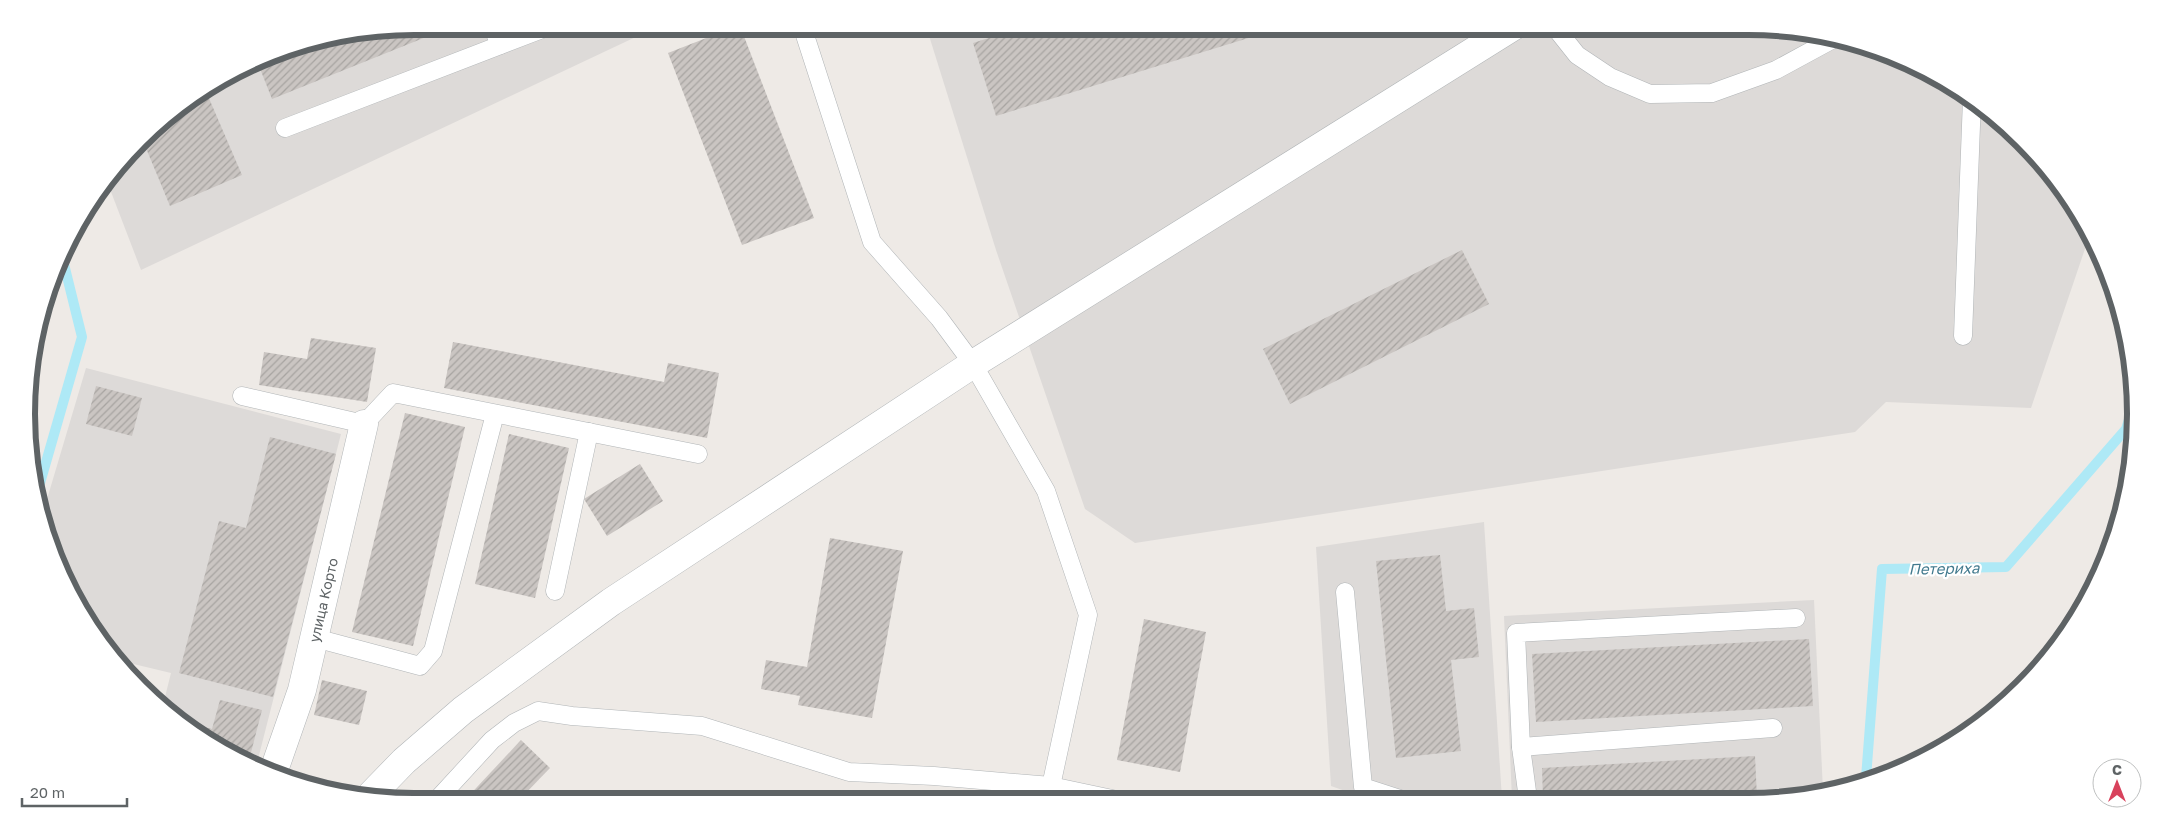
<svg xmlns="http://www.w3.org/2000/svg" width="2162" height="828" font-family="'Golos Text',sans-serif">
<defs>
<pattern id="building-hatch" width="6" height="6" patternUnits="userSpaceOnUse" patternTransform="scale(1.25)"><rect width="6" height="6" fill="#cac5c2"/><path d="M-1 1l2-2M0 6l6-6M5 7l2-2" fill="none" stroke="#a7a4a1"/></pattern>
</defs>
<rect width="100%" height="100%" fill="#eeeae6"/>
<!-- industrial -->
<g fill="#dddad8">
<path d="M 414,26 L 659,26 L 141,270 L 108,184 L 159,122 L 220,78 L 289,47 Z"/>
<path d="M 926,26 L 1748,26 L 1849,40 L 1920,66 L 1984,107 L 2040,159 L 2084,220 L 2090,234 L 2031,408 L 1886,402 L 1855,432 L 1135,543 L 1085,509 L 996,250 Z"/>
<path d="M 86,368 L 341,434 L 256,767 L 243,762 L 178,722 L 163,705 L 171,673 L 121,661 L 91,629 L 56,563 L 42,516 Z"/>
<path d="M 1484,522 L 1502,799 L 1368,799 L 1331,786 L 1316,547 Z"/>
<path d="M 1814,600 L 1823,791 L 1799,798 L 1512,799 L 1504,616 Z"/>
</g>
<g fill="none" stroke-linecap="round" stroke-linejoin="round">
<!-- stream -->
<g stroke="#aee9f6" stroke-width="10">
<path d="M 36,497 L 82,337 L 62,256"/>
<path d="M 1866,778 L 1882,569 L 2006,567 L 2126,429 L 2134,404"/>
</g>
</g>
<!-- building -->
<g fill="url(#building-hatch)">
<path d="M 414,26 L 445,26 L 446,29 L 272,99 L 257,61 L 289,47 Z"/>
<path d="M 737,26 L 740,26 L 814,218 L 742,245 L 668,53 Z"/>
<path d="M 1016,26 L 1284,26 L 1284,27 L 996,116 L 973,43 L 1017,29 Z"/>
<path d="M 205,89 L 242,175 L 170,206 L 143,141 L 159,122 Z"/>
<path d="M 1462,250 L 1489,304 L 1290,404 L 1263,349 Z"/>
<path d="M 311,338 L 376,348 L 367,402 L 259,385 L 264,352 L 307,359 Z"/>
<path d="M 453,342 L 664,382 L 668,363 L 719,373 L 707,438 L 444,388 Z"/>
<path d="M 96,386 L 142,398 L 132,436 L 86,424 Z"/>
<path d="M 405,413 L 465,427 L 413,646 L 352,632 Z"/>
<path d="M 509,434 L 569,448 L 535,598 L 475,584 Z"/>
<path d="M 270,437 L 336,454 L 273,697 L 179,673 L 219,521 L 246,528 Z"/>
<path d="M 640,464 L 663,501 L 607,536 L 584,499 Z"/>
<path d="M 830,538 L 903,551 L 872,718 L 798,705 L 800,696 L 761,689 L 766,660 L 807,667 Z"/>
<path d="M 1440,555 L 1446,611 L 1474,608 L 1479,657 L 1451,660 L 1461,751 L 1396,758 L 1376,561 Z"/>
<path d="M 1144,619 L 1206,632 L 1180,772 L 1117,760 Z"/>
<path d="M 1809,639 L 1813,706 L 1536,722 L 1532,654 Z"/>
<path d="M 322,680 L 367,691 L 359,725 L 314,715 Z"/>
<path d="M 220,700 L 262,710 L 248,764 L 176,719 L 212,729 Z"/>
<path d="M 521,740 L 550,768 L 518,801 L 463,802 Z"/>
<path d="M 1755,756 L 1757,797 L 1543,799 L 1542,768 Z"/>
<path d="M 803,794 L 829,800 L 829,801 L 801,801 Z"/>
</g>
<g fill="none" stroke-linecap="round" stroke-linejoin="round">
<defs>
<g id="service">
<path d="M 492,26 L 500,45"/>
<path d="M 802,26 L 872,242 L 939,318 L 973,364 L 1046,491 L 1088,615 L 1048,800"/>
<path d="M 1554,26 L 1577,55 L 1610,77 L 1650,94 L 1712,93 L 1776,70 L 1835,38"/>
<path d="M 285,128 L 550,26"/>
<path d="M 1963,336 L 1972,99"/>
<path d="M 242,396 L 364,424 L 393,393 L 698,454"/>
<path d="M 555,591 L 589,432"/>
<path d="M 1345,592 L 1363,787 L 1400,799"/>
<path d="M 315,638 L 420,666 L 433,651 L 495,414"/>
<path d="M 1521,747 L 1773,728"/>
<path d="M 1528,799 L 1521,747 L 1516,633 L 1796,618"/>
<path d="M 435,802 L 492,740 L 514,723 L 538,711 L 572,716 L 702,726 L 849,772 L 934,776 L 1051,786 L 1117,800"/>
</g>
<g id="minor">
<path d="M 273,773 L 302,690 L 364,424"/>
<path d="M 370,796 L 404,761 L 463,710 L 611,602 L 973,364 L 1514,26"/>
</g>
</defs>
<!-- service casing -->
<use href="#service" stroke="#b1b5b7" stroke-width="19"/>
<!-- minor casing -->
<use href="#minor" stroke="#b1b5b7" stroke-width="29"/>
<!-- service -->
<use href="#service" stroke="#fff" stroke-width="18"/>
<!-- minor -->
<use href="#minor" stroke="#fff" stroke-width="28"/>
</g>
<g text-anchor="middle" dominant-baseline="central" stroke-width="4.5" stroke-linejoin="round" paint-order="stroke">
<!-- street labels -->
<g font-size="14" fill="#5e6365" stroke="#fff">
<text transform="translate(323 600) rotate(-77)">улица Корто</text>
</g>
<!-- water labels -->
<g font-size="15" font-style="italic" fill="#427a8e" stroke="#fff">
<text transform="translate(1944 568) rotate(-1)">Петериха</text>
</g>
</g>
<!-- crop -->
<path d="M0 0H2162V828H0ZM414 35H1748A379 379 0 0 1 2127 414V414A379 379 0 0 1 1748 793H414A379 379 0 0 1 35 414V414A379 379 0 0 1 414 35Z" fill="#fff" fill-rule="evenodd"/>
<path fill="none" stroke="#5e6365" stroke-width="6" d="M414 35H1748A379 379 0 0 1 2127 414V414A379 379 0 0 1 1748 793H414A379 379 0 0 1 35 414V414A379 379 0 0 1 414 35Z"/>
<!-- north arrow -->
<g transform="translate(2117 783)"><circle r="24" fill="#ffffff" stroke="#bfc1c1"/>
<path d="M0-4L9 19L0 12L-9 19Z" fill="#d8425c"/>
<text y="-8" font-size="14" font-weight="bold" text-anchor="middle" fill="#5e6365">С</text>
</g>
<!-- scale -->
<path d="M22 798v8h105v-8" fill="none" stroke="#5e6365" stroke-width="2.5"/>
<text x="30" y="798" font-size="15" fill="#5e6365" stroke="#ffffff" stroke-width="4" paint-order="stroke">20 m</text>
</svg>
